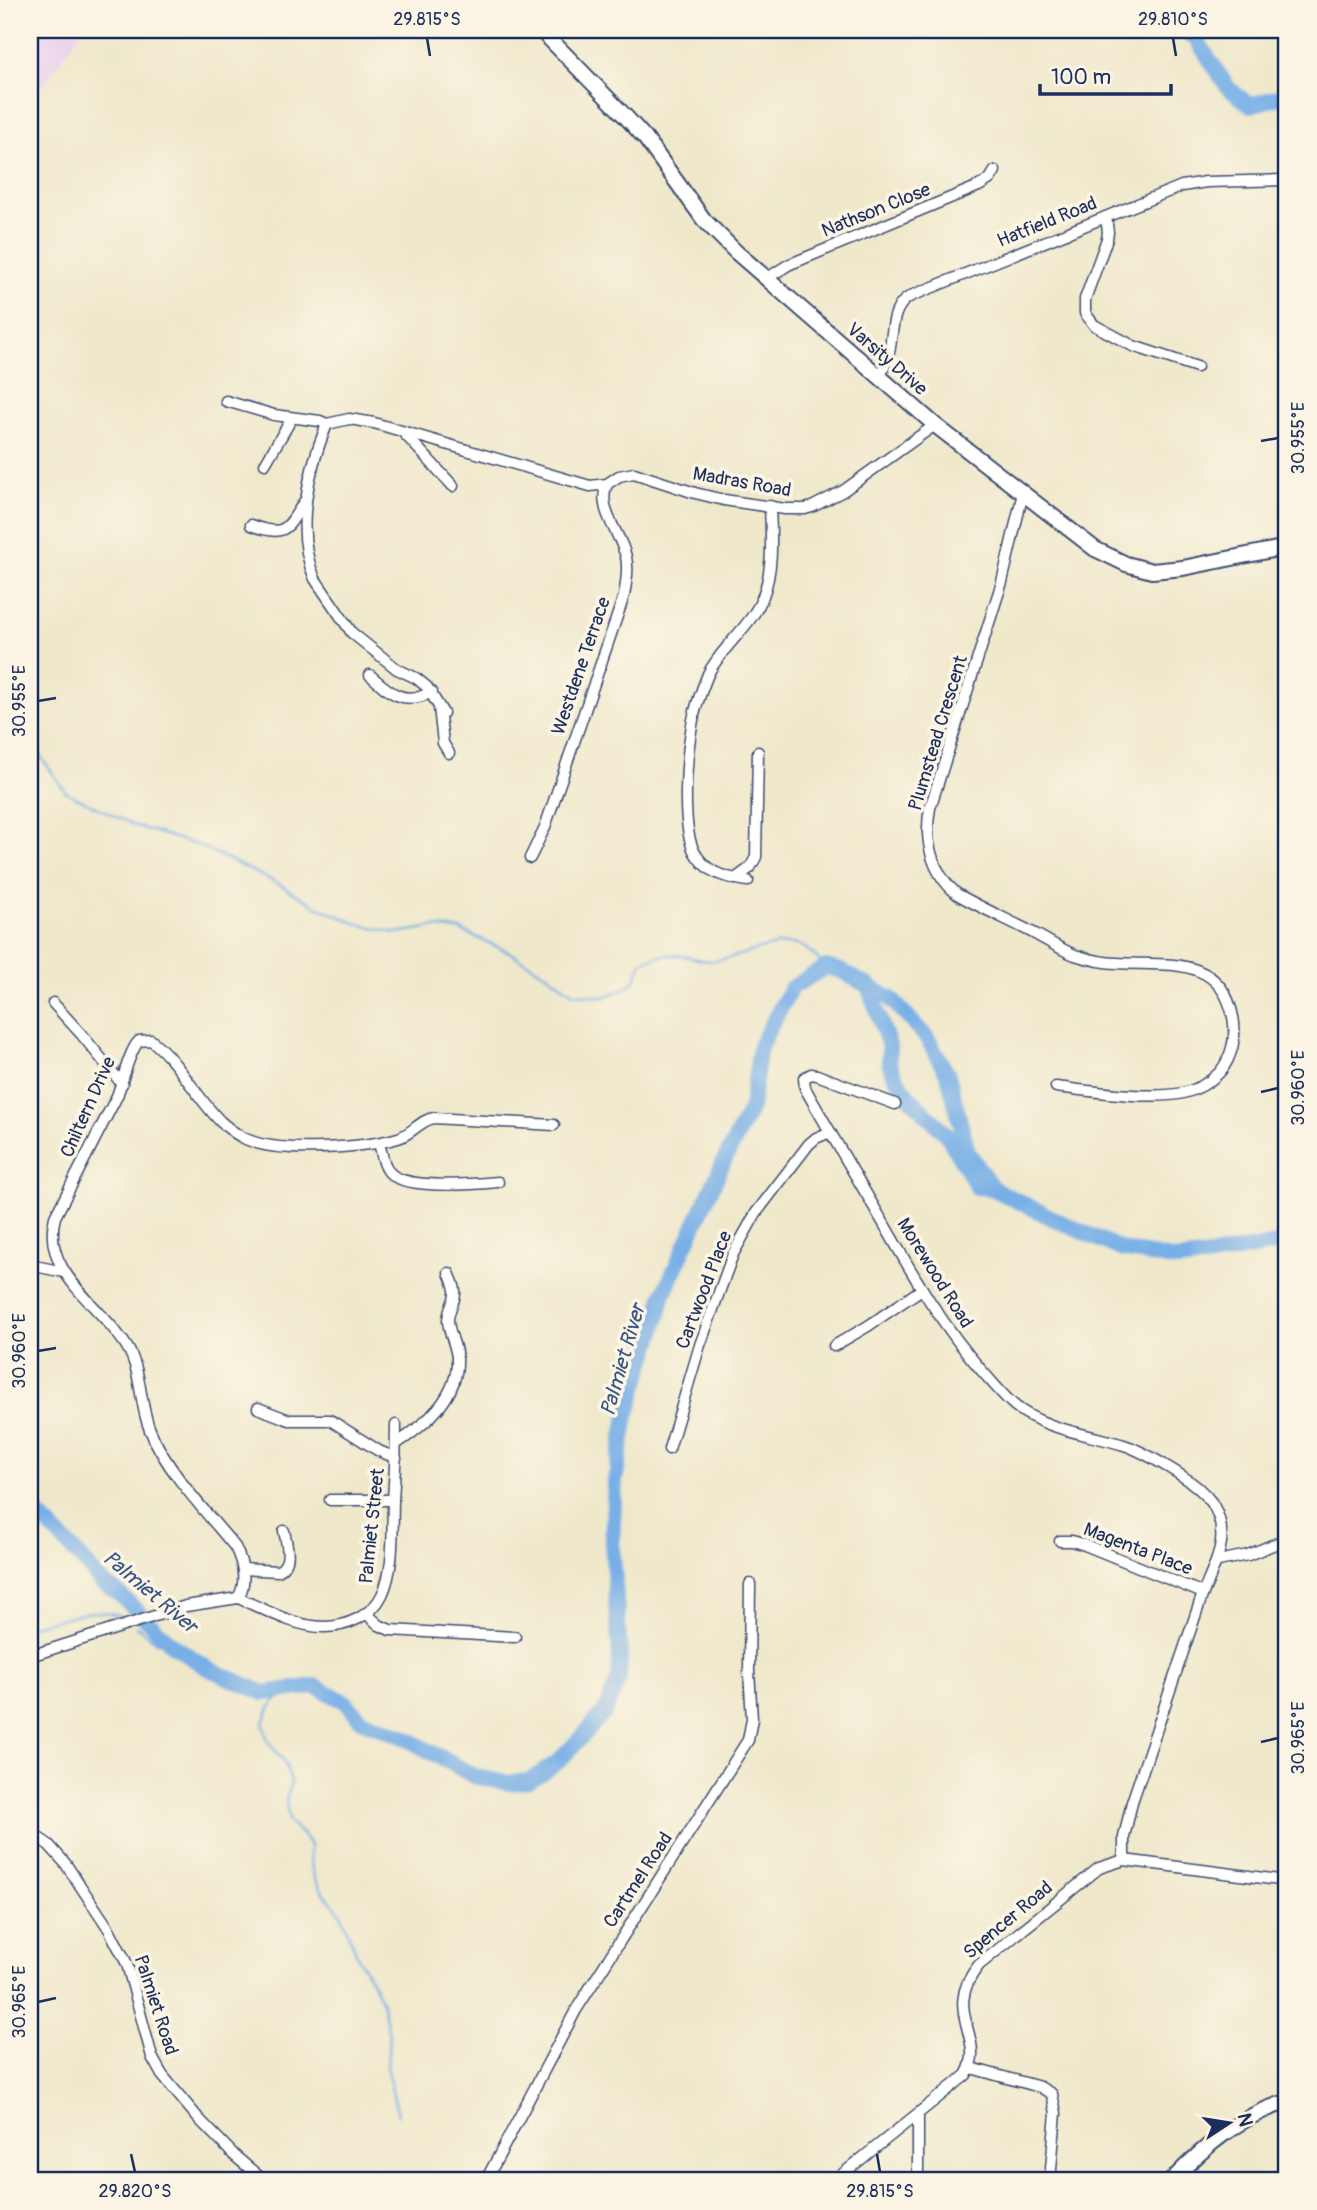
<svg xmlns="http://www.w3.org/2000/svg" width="1317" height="2210" font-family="Pangolin,sans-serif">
<rect width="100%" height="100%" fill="#fcf5e5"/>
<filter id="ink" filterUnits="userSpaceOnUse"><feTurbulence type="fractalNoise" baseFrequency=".0143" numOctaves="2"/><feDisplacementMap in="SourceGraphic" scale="14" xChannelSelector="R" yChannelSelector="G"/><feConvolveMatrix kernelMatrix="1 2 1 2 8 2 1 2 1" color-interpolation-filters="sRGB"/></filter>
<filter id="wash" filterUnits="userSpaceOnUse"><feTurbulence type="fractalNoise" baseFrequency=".00686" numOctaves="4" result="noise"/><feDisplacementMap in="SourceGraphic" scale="28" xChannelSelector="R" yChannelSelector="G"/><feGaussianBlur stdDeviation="1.57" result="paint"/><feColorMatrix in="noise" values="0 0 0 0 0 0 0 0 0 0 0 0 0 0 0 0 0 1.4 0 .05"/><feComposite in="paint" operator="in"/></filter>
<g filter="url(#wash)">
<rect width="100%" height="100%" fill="#efe8cb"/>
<!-- built -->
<path fill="#ead1ed" d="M 30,30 L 82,30 L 30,104 Z"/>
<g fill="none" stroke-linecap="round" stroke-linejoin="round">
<!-- stream -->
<g stroke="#77afe6" stroke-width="2.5">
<path d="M 30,728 L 39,754 L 66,792 L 133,825 L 200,846 L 275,882 L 320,908 L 358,924 L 396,933 L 434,927 L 460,930 L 509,952 L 548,975 L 573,993 L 604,997 L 624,989 L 634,982 L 642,962 C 658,954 672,953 689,957 C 696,959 704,961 711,961 C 737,960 777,937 801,946 C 810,949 819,961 826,967"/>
<path d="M 30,1626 C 60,1621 99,1601 128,1620"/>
<path d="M 136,1626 L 157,1642 L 170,1642"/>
<path d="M 284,1690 L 271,1706 L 263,1724 L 268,1741 L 285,1763 L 291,1782 L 286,1802 L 289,1822 L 303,1835 L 310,1845 L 310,1860 L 315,1880 L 324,1894 L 340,1912 L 359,1960 L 374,1985 L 383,2005 L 389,2035 L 387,2070 L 398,2115"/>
</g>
<!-- river -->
<g stroke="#77afe6" stroke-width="16">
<path d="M 1177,30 L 1195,37 L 1228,88 L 1250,105 L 1287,95"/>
<path d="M 868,985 L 889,1046 L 889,1063 L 896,1078 L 909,1097 L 947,1135 L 977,1187 L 992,1188"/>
<path d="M 30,1506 L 82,1559 L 102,1583 L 118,1593 L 173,1645 L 207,1668 L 264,1693 L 315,1686 L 346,1702 L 361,1720 L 402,1736 L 476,1777 L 509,1783 L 529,1781 L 558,1762 L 605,1712 L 619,1678 L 620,1655 L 612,1543 L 615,1481 L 627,1416 L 659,1315 L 663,1295 L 723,1163 L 751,1108 L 760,1046 L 791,988 L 826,967 L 841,971 L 890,998 L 927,1038 L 948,1075 L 968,1152 L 992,1188 L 1056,1220 L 1123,1250 L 1177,1260 L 1211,1256 L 1287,1242"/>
</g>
</g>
</g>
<g filter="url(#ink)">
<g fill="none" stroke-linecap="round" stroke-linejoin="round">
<defs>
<g id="street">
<path d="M 1106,217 L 1108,232 L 1107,239 L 1085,299 L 1085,313 L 1094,325 L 1133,346 L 1197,367"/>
<path d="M 766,279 L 788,265 L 979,186 L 990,179 L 995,171"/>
<path d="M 879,378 C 883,371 886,364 888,357 C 894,336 889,307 911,296 L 1182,186 L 1206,182 L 1287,180"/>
<path d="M 226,401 L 274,415 L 320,421 L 327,424 L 349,419 L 374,423 L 590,486 L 607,484 L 619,476 L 634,473 L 695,493 L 724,500 L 785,509 L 805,509 L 812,507 L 843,491 L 935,425"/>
<path d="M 327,424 C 308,471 294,531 315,579 L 352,633 L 397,669 L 416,678 L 427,687 L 443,713"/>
<path d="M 403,432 L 453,486"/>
<path d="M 265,464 L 292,418"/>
<path d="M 1023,493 L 1002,582 L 930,808 C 924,840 931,872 957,894 C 983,909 1011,921 1037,935 C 1050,942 1062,950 1075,955 C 1088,959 1103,963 1117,963 C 1164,966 1221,954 1233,1017 C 1237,1036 1232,1057 1220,1072 C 1210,1082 1197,1090 1183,1093 C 1151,1100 1090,1091 1056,1087"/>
<path d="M 251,525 C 288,539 287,527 306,499"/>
<path d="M 370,675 C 390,693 404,706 432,692"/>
<path d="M 439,707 L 443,743 L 449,753"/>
<path d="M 530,858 L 545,827 L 624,596 C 626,583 629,570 626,557 C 621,533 596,510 607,484"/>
<path d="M 735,879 L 750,868 L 756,857 L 758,752"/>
<path d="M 748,881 C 727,878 709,874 697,856 C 679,832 687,750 693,720 C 696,704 702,689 708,674 C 722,646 752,626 763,596 C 774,567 771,536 770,506"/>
<path d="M 53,1003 L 82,1035 L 122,1084"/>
<path d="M 895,1104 L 817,1075 L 811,1074 L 804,1078 L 805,1088 C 832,1136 860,1183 888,1231 C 917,1282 943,1326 982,1371 C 993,1383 1003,1396 1015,1406 C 1045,1430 1089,1434 1124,1445 C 1143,1451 1159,1462 1176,1472 C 1189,1480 1203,1490 1212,1503 C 1232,1536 1216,1562 1203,1593 L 1132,1802 L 1124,1837 L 1124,1860"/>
<path d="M 379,1143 C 382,1153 383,1166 390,1173 C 406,1190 476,1184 498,1182"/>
<path d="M 30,1265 L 64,1272"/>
<path d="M 834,1346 L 868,1326 L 922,1289"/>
<path d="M 258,1408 L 289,1420 L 330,1420 L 379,1451 L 396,1458"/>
<path d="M 396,1444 C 425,1425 459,1397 457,1358 C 456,1345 449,1334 448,1321 C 448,1310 454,1304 455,1294 C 456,1287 452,1280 449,1273"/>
<path d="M 669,1449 L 700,1345 L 733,1254 L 756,1213 L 809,1144 L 816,1138 L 830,1132"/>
<path d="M 330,1500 L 393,1500"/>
<path d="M 1060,1541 L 1072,1541 L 1085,1545 L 1203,1593"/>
<path d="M 1218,1561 L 1248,1555 L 1287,1539"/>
<path d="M 243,1569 L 278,1571 C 293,1564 287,1545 284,1531"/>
<path d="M 238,1598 C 248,1581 243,1563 235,1547 C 207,1513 166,1470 150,1430 C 139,1404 142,1371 127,1347 C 102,1305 40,1273 55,1217 L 117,1096 C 123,1081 129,1051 139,1041 L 151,1040 C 179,1062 196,1097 221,1122 C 229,1129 238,1136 248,1140 C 281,1154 363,1148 398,1138 C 412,1134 420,1120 434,1118 L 554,1125"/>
<path d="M 238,1598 C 264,1609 295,1627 324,1627 C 346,1627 372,1616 382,1595 C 395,1568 392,1530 393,1500 C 395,1475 396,1450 396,1425"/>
<path d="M 366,1613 L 379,1625 L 390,1630 L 515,1637"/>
<path d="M 30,1656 L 186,1606 L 238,1598"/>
<path d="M 30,1832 L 49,1845 L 65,1863 L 109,1929 L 127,1964 L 152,2057 L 162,2075 L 198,2118 L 235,2156 L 263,2180"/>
<path d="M 971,2068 L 1040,2087 L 1052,2094 L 1056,2113 L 1050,2180"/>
<path d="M 486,2180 L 576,2010 L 748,1740 L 752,1719 L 749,1671 L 750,1584"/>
<path d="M 835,2180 L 966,2075 C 988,2038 940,2012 979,1965 L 1099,1868 L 1124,1860 L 1287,1881"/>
<path d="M 918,2180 L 918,2115"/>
</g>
<g id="secondary">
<path d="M 541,30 L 626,117 L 645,138 L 704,220 L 736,252 L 935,425 L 1095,549 L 1126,564 L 1152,571 L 1183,568 L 1287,547"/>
<path d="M 1172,2180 C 1204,2147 1242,2114 1287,2102"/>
</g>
</defs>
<!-- street casing -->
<use href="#street" stroke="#3b4b6e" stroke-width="13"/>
<!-- secondary casing -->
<use href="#secondary" stroke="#3b4b6e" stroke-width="18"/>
<!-- street -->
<use href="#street" stroke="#fff" stroke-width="10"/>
<!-- secondary -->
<use href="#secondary" stroke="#fff" stroke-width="14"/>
</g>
</g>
<!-- ticks -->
<path fill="none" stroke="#1b2f5e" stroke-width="2.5" d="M 427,38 L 430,56M 1173,38 L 1176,56M 1261,441 L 1278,438M 38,701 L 56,698M 1261,1092 L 1278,1088M 38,1351 L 56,1348M 1261,1742 L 1278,1738M 38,2002 L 56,1998M 131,2154 L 135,2172M 877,2154 L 880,2172"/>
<g text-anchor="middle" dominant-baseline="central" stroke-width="7" stroke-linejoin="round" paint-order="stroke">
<!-- street labels -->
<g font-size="19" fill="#1b2f5e" stroke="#fcf5e5">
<text transform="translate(876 210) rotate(-22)">Nathson Close</text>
<text transform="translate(1047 222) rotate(-22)">Hatfield Road</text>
<text transform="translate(887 359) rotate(41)">Varsity Drive</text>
<text transform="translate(742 482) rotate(10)">Madras Road</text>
<text transform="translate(581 666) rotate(-71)">Westdene Terrace</text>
<text transform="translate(938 733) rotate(-73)">Plumstead Crescent</text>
<text transform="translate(88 1107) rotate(-66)">Chiltern Drive</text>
<text transform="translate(935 1273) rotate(58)">Morewood Road</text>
<text transform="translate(704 1290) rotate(-69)">Cartwood Place</text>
<text transform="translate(372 1526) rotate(-84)">Palmiet Street</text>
<text transform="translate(1138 1549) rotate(21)">Magenta Place</text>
<text transform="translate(638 1880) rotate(-57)">Cartmel Road</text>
<text transform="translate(1008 1920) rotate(-40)">Spencer Road</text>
<text transform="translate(156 2005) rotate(72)">Palmiet Road</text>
</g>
<!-- water labels -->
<g font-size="21" font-style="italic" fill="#375587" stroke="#fcf5e5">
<text transform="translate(623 1360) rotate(-74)">Palmiet River</text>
<text transform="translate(150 1592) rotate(40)">Palmiet River</text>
</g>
</g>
<!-- margin -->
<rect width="1317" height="2210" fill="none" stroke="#fcf5e5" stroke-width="77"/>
<!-- north arrow -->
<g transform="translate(1229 2123) rotate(78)" stroke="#fcf5e5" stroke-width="5" paint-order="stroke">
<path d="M0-5L12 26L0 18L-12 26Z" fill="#1b2f5e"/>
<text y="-10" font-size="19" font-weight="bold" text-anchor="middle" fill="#1b2f5e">N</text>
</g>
<!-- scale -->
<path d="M1040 84v10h131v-10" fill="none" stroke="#1b2f5e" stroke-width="3.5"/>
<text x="1051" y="84" font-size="21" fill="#1b2f5e" stroke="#fcf5e5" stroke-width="5" paint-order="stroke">100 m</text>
<rect x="38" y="38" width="1240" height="2134" fill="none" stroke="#1b2f5e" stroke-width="2.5"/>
<g font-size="18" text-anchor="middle" fill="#1b2f5e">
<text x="427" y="25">29.815°S</text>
<text x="1173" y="25">29.810°S</text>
<text transform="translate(1298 438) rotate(-90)" y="6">30.955°E</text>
<text transform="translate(19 701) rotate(-90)" y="6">30.955°E</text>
<text transform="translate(1298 1088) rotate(-90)" y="6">30.960°E</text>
<text transform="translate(19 1351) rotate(-90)" y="6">30.960°E</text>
<text transform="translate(1298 1738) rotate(-90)" y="6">30.965°E</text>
<text transform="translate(19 2002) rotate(-90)" y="6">30.965°E</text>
<text x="135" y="2197">29.820°S</text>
<text x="880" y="2197">29.815°S</text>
</g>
</svg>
